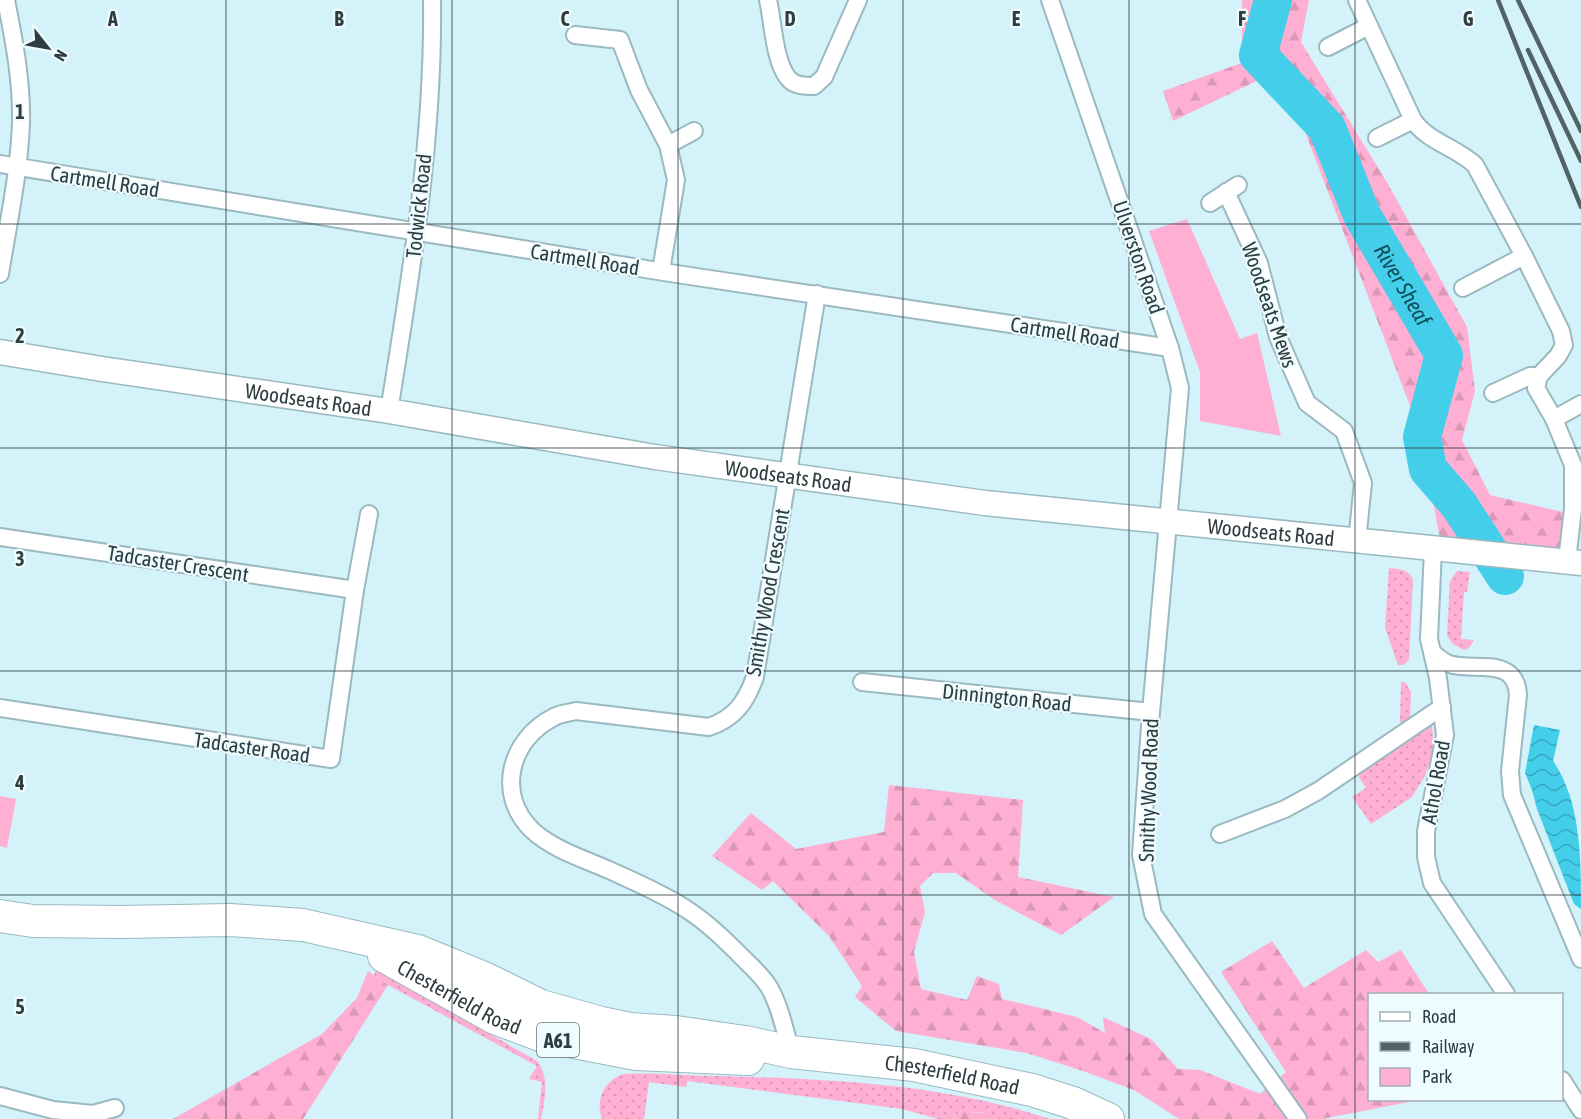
<svg xmlns="http://www.w3.org/2000/svg" width="1581" height="1119" font-family="'Asap Condensed',sans-serif">
<defs>
<pattern id="grass-dots" width="8" height="8" patternUnits="userSpaceOnUse" patternTransform="scale(1.5)"><rect width="8" height="8" fill="#feafd3"/><path d="M2 2h.1M6 6h.1" fill="none" stroke="#da97b6" stroke-width="1.8" stroke-linecap="round"/></pattern>
<pattern id="forest-firs" width="22" height="20" patternUnits="userSpaceOnUse" patternTransform="scale(1.5)"><rect width="22" height="20" fill="#feafd3"/><path d="M5 1l3.5 6h-7zM16 11l3.5 6h-7z" fill="#da97b6"/></pattern>
<pattern id="water-waves" width="16" height="10" patternUnits="userSpaceOnUse" patternTransform="scale(1.5)"><rect width="16" height="10" fill="#43ceea"/><path d="M0 5q4-4 8 0t8 0" fill="none" stroke="#38a8bf"/></pattern>
</defs>
<rect width="100%" height="100%" fill="#d3f2fa"/>
<!-- grass -->
<g fill="url(#grass-dots)">
<path d="M 1389,568 C 1399,569 1409,569 1413,580 L 1409,659 L 1404,665 L 1398,665 L 1385,628 Z"/>
<path d="M 1457,571 L 1470,572 L 1467,592 L 1464,592 L 1461,639 L 1474,640 L 1469,648 L 1464,650 L 1453,644 L 1447,636 L 1450,581 Z"/>
<path d="M 1401,682 L 1405,682 L 1411,692 L 1410,718 L 1405,722 L 1400,722 Z"/>
<path d="M 1432,725 L 1434,749 L 1425,776 L 1412,797 L 1371,824 L 1352,797 L 1366,788 L 1357,774 Z"/>
<path d="M 376,969 L 537,1061 C 550,1078 545,1099 541,1119 L 538,1119 L 542,1082 L 529,1079 L 537,1066 L 388,985 L 374,975 Z"/>
<path d="M 623,1074 C 653,1072 688,1076 719,1076 C 828,1079 946,1084 1050,1119 L 994,1119 L 981,1112 L 966,1113 L 962,1110 L 951,1119 L 938,1119 L 902,1109 L 687,1081 L 686,1087 L 649,1082 L 644,1119 L 602,1119 C 595,1100 604,1081 623,1074 Z"/>
</g>
<!-- forest -->
<g fill="url(#forest-firs)">
<path d="M 1242,0 L 1309,0 L 1301,42 L 1388,184 L 1467,327 L 1475,391 L 1462,440 L 1490,495 L 1563,512 L 1559,553 L 1440,540 L 1422,437 L 1294,103 L 1267,76 L 1173,121 L 1163,91 L 1242,63 Z"/>
<path d="M 889,785 L 1023,800 L 1018,877 L 1114,897 L 1061,935 L 995,900 L 956,873 L 933,873 L 920,886 L 925,912 L 914,952 L 921,989 L 967,1000 L 977,976 L 999,984 L 1002,999 L 1077,1017 L 1105,1033 L 1103,1017 L 1151,1039 L 1178,1069 L 1200,1070 L 1260,1094 L 1286,1072 L 1221,972 L 1272,941 L 1304,988 L 1366,950 L 1378,962 L 1401,950 L 1429,994 L 1370,994 L 1370,1100 L 1436,1100 L 1419,1100 L 1322,1119 L 1179,1119 L 1134,1090 L 1083,1071 L 1027,1053 L 896,1031 L 855,997 L 862,986 L 829,936 L 773,881 L 762,890 L 712,856 L 751,813 L 796,849 L 884,832 Z"/>
<path d="M 368,971 L 388,985 L 303,1119 L 173,1119 L 322,1034 L 357,998 Z"/>
<path d="M 962,1110 C 973,1117 978,1107 994,1119 L 951,1119 Z"/>
</g>
<!-- park -->
<g fill="#feafd3">
<path d="M 1187,219 L 1240,339 L 1257,333 L 1281,436 L 1200,421 L 1200,372 L 1149,231 Z"/>
<path d="M 0,796 L 16,799 L 7,848 L 0,846 Z"/>
</g>
<!-- water -->
<path fill="url(#water-waves)" d="M 1534,725 L 1560,730 L 1553,761 C 1581,801 1581,859 1581,909 L 1574,904 L 1537,809 L 1532,790 L 1525,773 Z"/>
<g fill="none" stroke-linecap="round" stroke-linejoin="round">
<!-- river -->
<path stroke="#43ceea" stroke-width="38" id="s1" d="M 1273,0 L 1258,55 L 1327,128 L 1362,215 L 1444,355 L 1422,437 L 1428,469 L 1459,505 L 1505,576"/>
<defs>
<g id="street">
<path d="M 768,0 C 773,21 774,61 788,78 C 794,86 805,86 814,86 L 824,77 L 858,0"/>
<path d="M 1050,0 L 1170,348 L 1180,388 L 1151,712 L 1141,855 L 1153,914 L 1298,1119"/>
<path d="M 1357,0 L 1413,120 C 1428,142 1456,147 1475,165 L 1524,256 L 1561,331 L 1564,345 L 1558,356 L 1539,376 L 1536,388 L 1554,419 L 1573,465 L 1573,509 L 1567,561"/>
<path d="M 575,35 L 620,40 L 639,90 L 668,145 L 676,180 L 661,271"/>
<path d="M 1328,47 L 1369,26"/>
<path d="M 1377,138 L 1413,120"/>
<path d="M 668,145 L 694,131"/>
<path d="M 0,164 L 670,273 L 1170,348"/>
<path d="M 1226,192 L 1259,263 L 1278,337 L 1307,403 L 1344,431 L 1363,483 L 1357,541"/>
<path d="M 1210,203 L 1238,185"/>
<path d="M 0,274 C 8,224 19,174 21,123 C 22,82 14,40 6,0"/>
<path d="M 1463,288 L 1524,256"/>
<path d="M 1493,393 L 1530,376 L 1539,376"/>
<path d="M 389,411 C 411,275 434,138 432,0"/>
<path d="M 1554,419 L 1581,404"/>
<path d="M 0,537 L 355,590"/>
<path d="M 1433,549 L 1429,639 L 1438,678 L 1445,735 L 1426,831 L 1426,857 L 1432,883 L 1506,994"/>
<path d="M 1433,653 C 1438,657 1443,662 1449,664 C 1473,672 1516,655 1518,695 L 1510,771 L 1512,795 L 1581,959"/>
<path d="M 862,682 L 1151,712"/>
<path d="M 0,708 L 331,759 L 355,590 L 369,514"/>
<path d="M 1220,834 L 1285,809 L 1318,791 L 1442,707"/>
<path d="M 791,1052 C 785,1031 780,1006 769,987 C 763,977 753,968 745,960 C 727,942 707,922 686,909 C 662,893 635,882 609,870 C 584,859 552,849 532,830 C 495,794 510,739 554,717 C 561,713 569,713 576,711 L 709,727 C 735,718 746,702 755,677 L 817,294"/>
<path d="M 1562,1080 L 1581,1110"/>
<path d="M 0,1096 L 53,1110 L 93,1114 L 92,1119"/>
<path d="M 93,1114 L 115,1108"/>
</g>
<g id="secondary">
<path id="s2" d="M 0,352 L 102,369 L 389,411 L 655,457 L 985,503 L 1581,563"/>
</g>
<g id="highway">
<path id="s3" d="M 0,916 L 33,921 L 121,922 L 230,920 L 303,925 L 418,951 L 484,978 L 541,1006 L 601,1023 L 630,1029 L 676,1032 L 745,1042 L 791,1052 L 914,1065 L 1032,1090 L 1073,1103 L 1108,1119"/>
<path id="s4" d="M 384,956 L 495,1018 L 543,1036 L 636,1054 L 748,1059"/>
</g>
</defs>
<!-- street casing -->
<use href="#street" stroke="#9bb9c1" stroke-width="20"/>
<!-- secondary casing -->
<use href="#secondary" stroke="#9bb9c1" stroke-width="27"/>
<!-- highway casing -->
<use href="#highway" stroke="#9bb9c1" stroke-width="34"/>
<!-- street -->
<use href="#street" stroke="#fff" stroke-width="16"/>
<!-- secondary -->
<use href="#secondary" stroke="#fff" stroke-width="24"/>
<!-- highway -->
<use href="#highway" stroke="#fff" stroke-width="32"/>
<!-- rail -->
<g stroke="#526367" stroke-width="4.5">
<path d="M 1498,0 L 1581,207"/>
<path d="M 1518,0 L 1581,131"/>
<path d="M 1528,50 L 1581,161"/>
</g>
</g>
<!-- grid -->
<path fill="none" stroke="#303d40" stroke-width="1.5" stroke-opacity="0.55" d="M 226,0 L 226,1119M 452,0 L 452,1119M 678,0 L 678,1119M 903,0 L 903,1119M 1129,0 L 1129,1119M 1355,0 L 1355,1119M 0,224 L 1581,224M 0,448 L 1581,448M 0,671 L 1581,671M 0,895 L 1581,895"/>
<g text-anchor="middle" dominant-baseline="central" stroke-width="4.5" stroke-linejoin="round" paint-order="stroke">
<!-- shield labels -->
<rect fill="#effcff" stroke="#697679" stroke-width="1.5" x="537" y="1023" width="42" height="34" rx="4.5"/>
<g font-size="20" font-weight="bold" fill="#303d40">
<text x="558" y="1040">A61</text>
</g>
<!-- street labels -->
<g font-size="21" fill="#303d40" stroke="#effcff">
<text transform="translate(105 181) rotate(9)">Cartmell Road</text>
<text transform="translate(418 206) rotate(-84)">Todwick Road</text>
<text transform="translate(1139 257) rotate(71)">Ulverston Road</text>
<text transform="translate(585 259) rotate(9)">Cartmell Road</text>
<text transform="translate(1270 305) rotate(71)">Woodseats Mews</text>
<text transform="translate(1065 332) rotate(9)">Cartmell Road</text>
<text stroke="none"><textPath href="#s2" startOffset="312">Woodseats Road</textPath></text>
<text stroke="none"><textPath href="#s2" startOffset="798">Woodseats Road</textPath></text>
<text stroke="none"><textPath href="#s2" startOffset="1284">Woodseats Road</textPath></text>
<text transform="translate(178 563) rotate(9)">Tadcaster Crescent</text>
<text transform="translate(767 592) rotate(-80)">Smithy Wood Crescent</text>
<text transform="translate(1007 697) rotate(6)">Dinnington Road</text>
<text transform="translate(252 747) rotate(8)">Tadcaster Road</text>
<text transform="translate(1435 782) rotate(-80)">Athol Road</text>
<text transform="translate(1148 790) rotate(-88)">Smithy Wood Road</text>
<text stroke="none"><textPath href="#s4" startOffset="86">Chesterfield Road</textPath></text>
<text stroke="none"><textPath href="#s3" startOffset="974">Chesterfield Road</textPath></text>
</g>
<!-- water labels -->
<g font-size="22" font-style="italic" fill="#114c58" stroke="#effcff">
<text stroke="none"><textPath href="#s1" startOffset="332">River Sheaf</textPath></text>
</g>
</g>
<g font-size="20" text-anchor="middle" font-weight="bold" fill="#303d40" stroke="#effcff" stroke-width="4.5" stroke-linejoin="round" paint-order="stroke">
<text x="113" y="26">A</text>
<text x="339" y="26">B</text>
<text x="565" y="26">C</text>
<text x="790" y="26">D</text>
<text x="1016" y="26">E</text>
<text x="1242" y="26">F</text>
<text x="1468" y="26">G</text>
<text x="20" y="119">1</text>
<text x="20" y="343">2</text>
<text x="20" y="566">3</text>
<text x="20" y="790">4</text>
<text x="20" y="1014">5</text>
</g>
<!-- legend -->
<rect x="1368" y="993" width="195" height="108" fill="#effcff" stroke="#a3b0b3" stroke-width="1.5"/>
<rect x="1380" y="1012" width="30" height="9" fill="#ffffff" stroke="#a3b0b3" stroke-width="1.5"/>
<text x="1422" y="1023" font-size="18" fill="#303d40">Road</text>
<rect x="1380" y="1042" width="30" height="9" fill="#526367" stroke="#a3b0b3" stroke-width="1.5"/>
<text x="1422" y="1053" font-size="18" fill="#303d40">Railway</text>
<rect x="1380" y="1068" width="30" height="18" fill="#feafd3" stroke="#a3b0b3" stroke-width="1.5"/>
<text x="1422" y="1083" font-size="18" fill="#303d40">Park</text>
<!-- north arrow -->
<g transform="translate(48 48) rotate(121)" stroke="#effcff" stroke-width="4.5" paint-order="stroke">
<path d="M0-4.5L10 22L0 15L-10 22Z" fill="#303d40"/>
<text y="-9" font-size="16" font-weight="bold" text-anchor="middle" fill="#303d40">N</text>
</g>
</svg>
